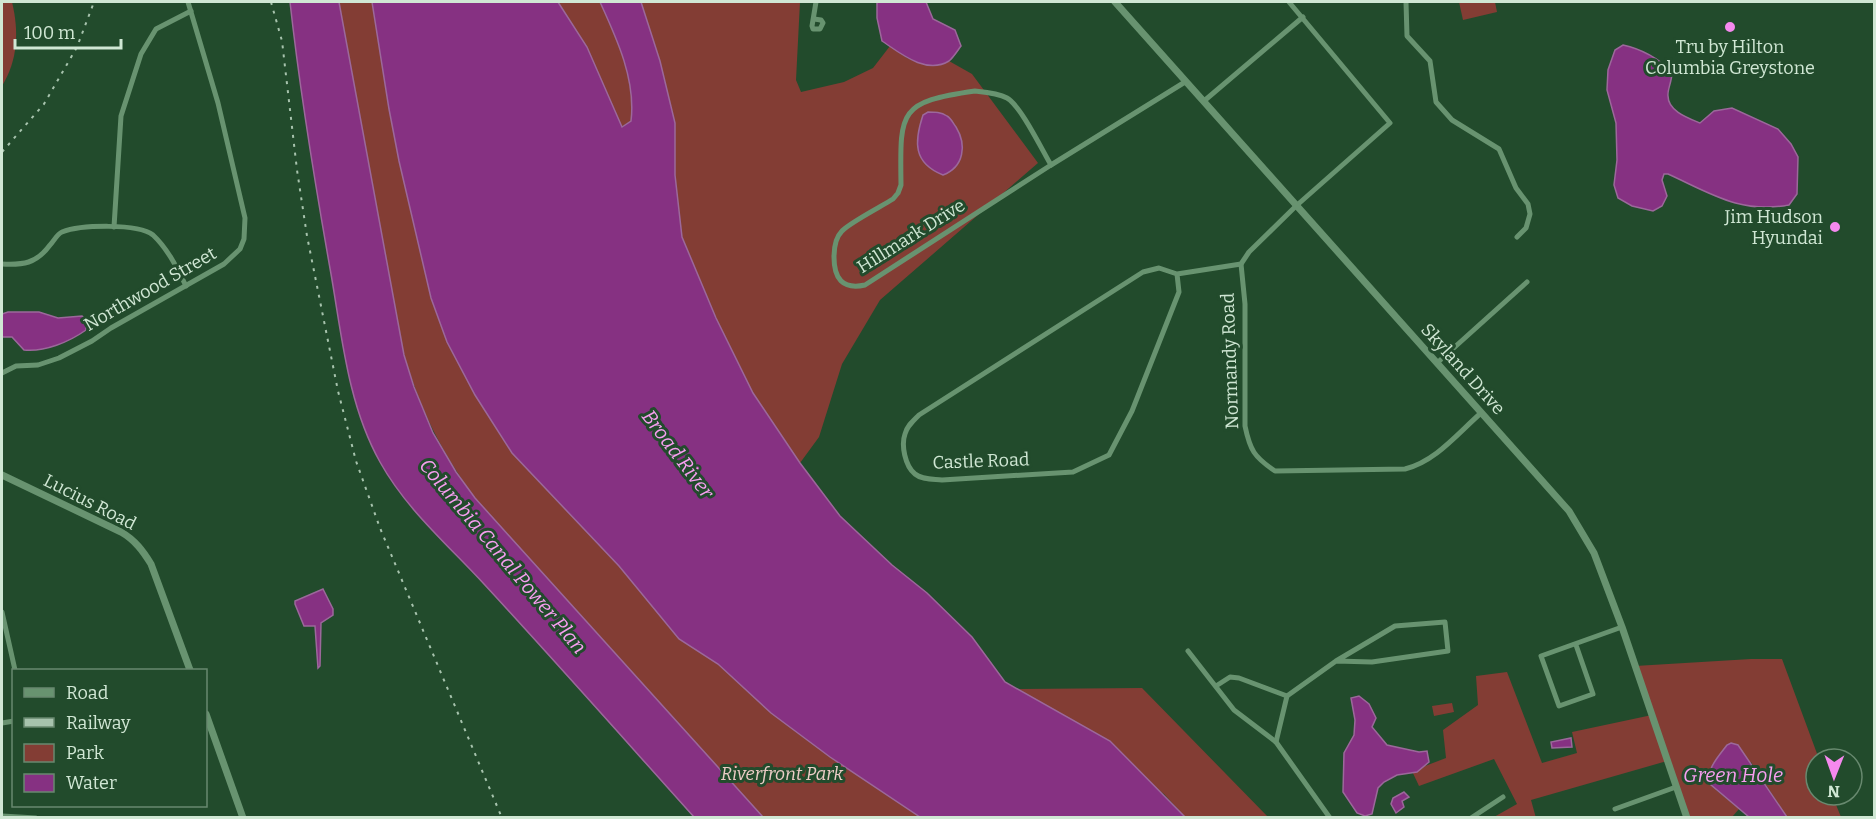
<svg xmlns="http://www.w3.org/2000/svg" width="1876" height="819" font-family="Bitter,serif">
<rect width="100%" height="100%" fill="#224b2c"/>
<!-- green -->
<g fill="#833d34">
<path d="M 2,2 L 12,2 C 19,31 18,60 2,86 Z"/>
<path d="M 339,2 L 372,2 L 389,109 L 431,298 L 447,342 L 475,395 L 512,453 L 619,566 L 679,639 L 718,664 L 771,713 L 830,757 L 920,817 L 763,817 L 475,498 C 440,449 422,413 404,355 Z"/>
<path d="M 558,2 L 600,2 C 617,39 636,80 631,121 L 621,127 L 587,47 Z"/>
<path d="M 641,2 L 800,2 L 796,80 L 801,92 L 844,82 L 873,68 L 890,46 L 907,58 L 929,66 L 949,61 L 972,74 L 1038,163 L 880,300 L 842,364 L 819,437 L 800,463 L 753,393 L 716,318 L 682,237 L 675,175 L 675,123 L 660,61 Z"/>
<path d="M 1459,2 L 1495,2 L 1497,12 L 1463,20 Z"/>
<path d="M 1751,659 L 1782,659 L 1819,759 L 1816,759 L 1816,795 L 1832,795 L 1841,817 L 1787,817 L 1751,762 L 1716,790 L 1739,809 L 1732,817 L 1687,817 L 1667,761 L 1531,800 L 1536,818 L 1494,817 L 1517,804 L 1494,759 L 1419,786 L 1412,771 L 1446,758 L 1443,730 L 1478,705 L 1476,676 L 1507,672 L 1542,763 L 1577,753 L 1572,732 L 1652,715 L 1635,666 Z"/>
<path d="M 1142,688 L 1268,817 L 1185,817 L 1164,794 L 1019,689 Z"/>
<path d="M 1452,703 L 1454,712 L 1434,716 L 1432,706 Z"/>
</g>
<!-- water -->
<g fill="#863182" stroke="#9c689b" stroke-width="1.5">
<path d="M 290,2 L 339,2 L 404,355 L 414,387 L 433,433 L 456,472 L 475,498 L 763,817 L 694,817 C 624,739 555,661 484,584 C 448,545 406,509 380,462 C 348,405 342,337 331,274 C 315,184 300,93 290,2 Z"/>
<path d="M 372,2 L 558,2 L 587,47 L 622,127 L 631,121 C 636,80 617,39 600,2 L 641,2 L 660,61 L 675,123 L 675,175 L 682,237 L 716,318 L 753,393 L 800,463 L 840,516 L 892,565 L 927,593 L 972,637 L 1005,682 L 1110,741 L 1185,817 L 920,817 L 830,757 L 771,713 L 718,664 L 679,639 L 619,566 L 512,453 L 475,395 L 447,342 L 431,298 L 399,161 L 389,109 Z"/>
<path d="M 877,2 L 926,2 L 933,19 L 955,30 L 961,46 C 958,50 953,58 949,61 C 926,75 900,53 882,41 L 877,18 Z"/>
<path d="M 1623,45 C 1641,49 1659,59 1672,72 C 1672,82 1667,90 1668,96 C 1668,111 1688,118 1700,123 L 1714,111 L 1732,108 L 1778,129 L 1791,144 L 1798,157 L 1797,194 L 1789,205 C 1740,214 1710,193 1668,174 L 1664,174 L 1662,180 L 1667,196 L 1662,206 L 1653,211 L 1632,206 L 1618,198 L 1614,185 L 1617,160 L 1616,123 L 1607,90 L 1608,70 L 1615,50 Z"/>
<path d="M 928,112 C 935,112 941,112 947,116 C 951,118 953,123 956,127 C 967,145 964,167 943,175 C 913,163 914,142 923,115 Z"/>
<path d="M 8,312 L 39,312 L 58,318 L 82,316 L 86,319 L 86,330 C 69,342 45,352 24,350 L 12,337 L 2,337 L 2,314 Z"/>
<path d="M 323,589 L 333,609 L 333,615 L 321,623 L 320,666 L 318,668 L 315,626 L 304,626 L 295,604 L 295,601 Z"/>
<path d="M 1359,696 L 1369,704 L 1376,718 L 1372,727 L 1387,745 L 1419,752 L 1427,751 L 1429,762 L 1417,772 L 1397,775 L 1384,782 L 1378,788 L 1372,814 L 1365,816 L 1357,813 L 1343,792 L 1344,753 L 1354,735 L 1355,720 L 1351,698 Z"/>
<path d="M 1571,738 L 1572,747 L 1552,748 L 1551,742 Z"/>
<path d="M 1731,743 L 1738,745 L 1787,817 L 1749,817 L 1710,784 C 1705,770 1719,756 1727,745 Z"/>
<path d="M 1404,792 L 1409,797 L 1402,801 L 1404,807 L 1396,813 L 1391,804 L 1393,798 Z"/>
</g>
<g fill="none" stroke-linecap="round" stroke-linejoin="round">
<!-- minor -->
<g stroke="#689370" stroke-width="5">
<path d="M 1406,2 L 1407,36 L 1430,61 L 1436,102 L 1452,120 L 1499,149 L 1516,188 L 1528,204 L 1530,214 L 1526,228 L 1517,237"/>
<path d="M 814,19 L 821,20 L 823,23 L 820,29 L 813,29 L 812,26 L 816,2"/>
<path d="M 975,91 C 985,92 998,93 1007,98 C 1021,106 1042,150 1051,165 L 865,285 C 842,290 834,278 834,257 C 834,248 835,238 842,231 C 849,223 882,206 893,199 L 898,193 L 901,185 C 900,111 898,102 975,91 Z"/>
<path d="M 1204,101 L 1303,17"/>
<path d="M 1051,165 L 1185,82"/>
<path d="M 114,227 L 121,116 L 141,54 L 156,29 L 191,11"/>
<path d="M 2,264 C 23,265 36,264 50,245 C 54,241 57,234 62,232 C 80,225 138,223 153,235 C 168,249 177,268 186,286"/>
<path d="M 1241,264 L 1245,304 L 1245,426 C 1250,450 1254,457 1275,471 L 1405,469 C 1436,461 1457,434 1481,413"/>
<path d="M 1177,274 L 1179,292 L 1132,411 L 1109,455 L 1073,472 L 942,480 C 933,479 922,480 915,474 C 905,466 901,445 905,434 C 907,426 913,421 919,415 L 1143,272 L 1159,268 L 1177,274 L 1241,264 L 1249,252 L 1296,206 L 1390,123 L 1289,2"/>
<path d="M 1437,363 L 1527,282"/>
<path d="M 2,373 L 16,366 L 38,365 L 59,358 L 92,341 L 111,328 L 224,264 L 240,249 L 244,239 L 245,218 L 218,103 L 188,2"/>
<path d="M 2,612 L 15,670"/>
<path d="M 1576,645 L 1593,694 L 1559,706 L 1541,656 L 1622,627"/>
<path d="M 1188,651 L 1234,710 L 1276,742 L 1330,818"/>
<path d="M 1216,686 L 1230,677 L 1239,678 L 1287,696"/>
<path d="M 2,723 L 14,721"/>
<path d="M 1276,742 L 1287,696 L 1336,661 L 1372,662 L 1448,651 L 1445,622 L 1395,626 L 1336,661"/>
<path d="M 1615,809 L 1676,787"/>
<path d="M 2,816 L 36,818"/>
<path d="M 1471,818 L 1503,797"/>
</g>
<!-- tertiary -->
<g stroke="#689370" stroke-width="7">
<path d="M 1115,2 L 1569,511 L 1594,553 L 1622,627 L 1687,818"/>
<path d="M 2,475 L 121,532 C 135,540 143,551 151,564 L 190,670"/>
<path d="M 206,714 L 243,818"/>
</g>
<!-- rail -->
<g stroke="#a7c3ad" stroke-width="2" stroke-dasharray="3 6" stroke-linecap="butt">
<path d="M 271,2 L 282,41 L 297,170 L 307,236 L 338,391 L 356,461 L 380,528 L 502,818"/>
<path d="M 2,152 L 44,104 L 77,47 L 94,2"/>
</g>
</g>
<!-- markers -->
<g fill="#f589ee" stroke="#224b2c" stroke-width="2">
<circle cx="1730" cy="27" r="6"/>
<circle cx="1835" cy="227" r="6"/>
</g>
<g text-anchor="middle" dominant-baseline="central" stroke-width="6" stroke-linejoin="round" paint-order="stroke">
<!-- poi labels -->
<g font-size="18" fill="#d0e7d4" stroke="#224b2c">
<text x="1730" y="47">Tru by Hilton<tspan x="1730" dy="21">Columbia Greystone</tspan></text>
<text x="1823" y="217" text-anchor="end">Jim Hudson<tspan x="1823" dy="21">Hyundai</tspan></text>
</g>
<!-- street labels -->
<g font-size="18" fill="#d0e7d4" stroke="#224b2c">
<text transform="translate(911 236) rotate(-32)">Hillmark Drive</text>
<text transform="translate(150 289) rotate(-30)">Northwood Street</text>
<text transform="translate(1230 361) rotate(-92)">Normandy Road</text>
<text transform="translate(1463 369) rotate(48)">Skyland Drive</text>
<text transform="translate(981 461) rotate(-2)">Castle Road</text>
<text transform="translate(90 502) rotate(27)">Lucius Road</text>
</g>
<!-- park labels -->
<g font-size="18" font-style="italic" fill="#edcdc7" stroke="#224b2c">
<text x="782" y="774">Riverfront Park</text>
</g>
<!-- water labels -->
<g font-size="20" font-style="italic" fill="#f79ef0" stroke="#224b2c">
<text transform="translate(678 454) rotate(53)">Broad River</text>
<text transform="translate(503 556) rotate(50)">Columbia Canal Power Plan</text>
<text x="1733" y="775">Green Hole</text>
</g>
</g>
<!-- border -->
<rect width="1876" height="819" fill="none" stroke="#d0e7d4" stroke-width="6"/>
<!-- legend -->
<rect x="12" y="669" width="195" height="138" fill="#224b2c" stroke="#68896f" stroke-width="1.5"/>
<rect x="24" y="688" width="30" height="9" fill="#689370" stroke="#68896f" stroke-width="1.5"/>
<text x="66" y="699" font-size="18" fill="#d0e7d4">Road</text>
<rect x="24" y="718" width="30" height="9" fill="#a7c3ad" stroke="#68896f" stroke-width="1.5"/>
<text x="66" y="729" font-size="18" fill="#d0e7d4">Railway</text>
<rect x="24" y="744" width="30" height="18" fill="#833d34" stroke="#68896f" stroke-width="1.5"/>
<text x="66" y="759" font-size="18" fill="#d0e7d4">Park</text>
<rect x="24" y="774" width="30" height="18" fill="#863182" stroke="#68896f" stroke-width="1.5"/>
<text x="66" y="789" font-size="18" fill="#d0e7d4">Water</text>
<!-- north arrow -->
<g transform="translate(1834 777) rotate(181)"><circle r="28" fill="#224b2c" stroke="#68896f" stroke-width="1.5"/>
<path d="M0-4.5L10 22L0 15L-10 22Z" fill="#f589ee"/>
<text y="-9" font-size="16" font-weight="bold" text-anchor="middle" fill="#d0e7d4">N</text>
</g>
<!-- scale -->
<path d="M15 39v9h106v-9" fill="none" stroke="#d0e7d4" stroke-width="3"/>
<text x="24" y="39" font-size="18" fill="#d0e7d4" stroke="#224b2c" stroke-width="4.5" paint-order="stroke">100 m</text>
</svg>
